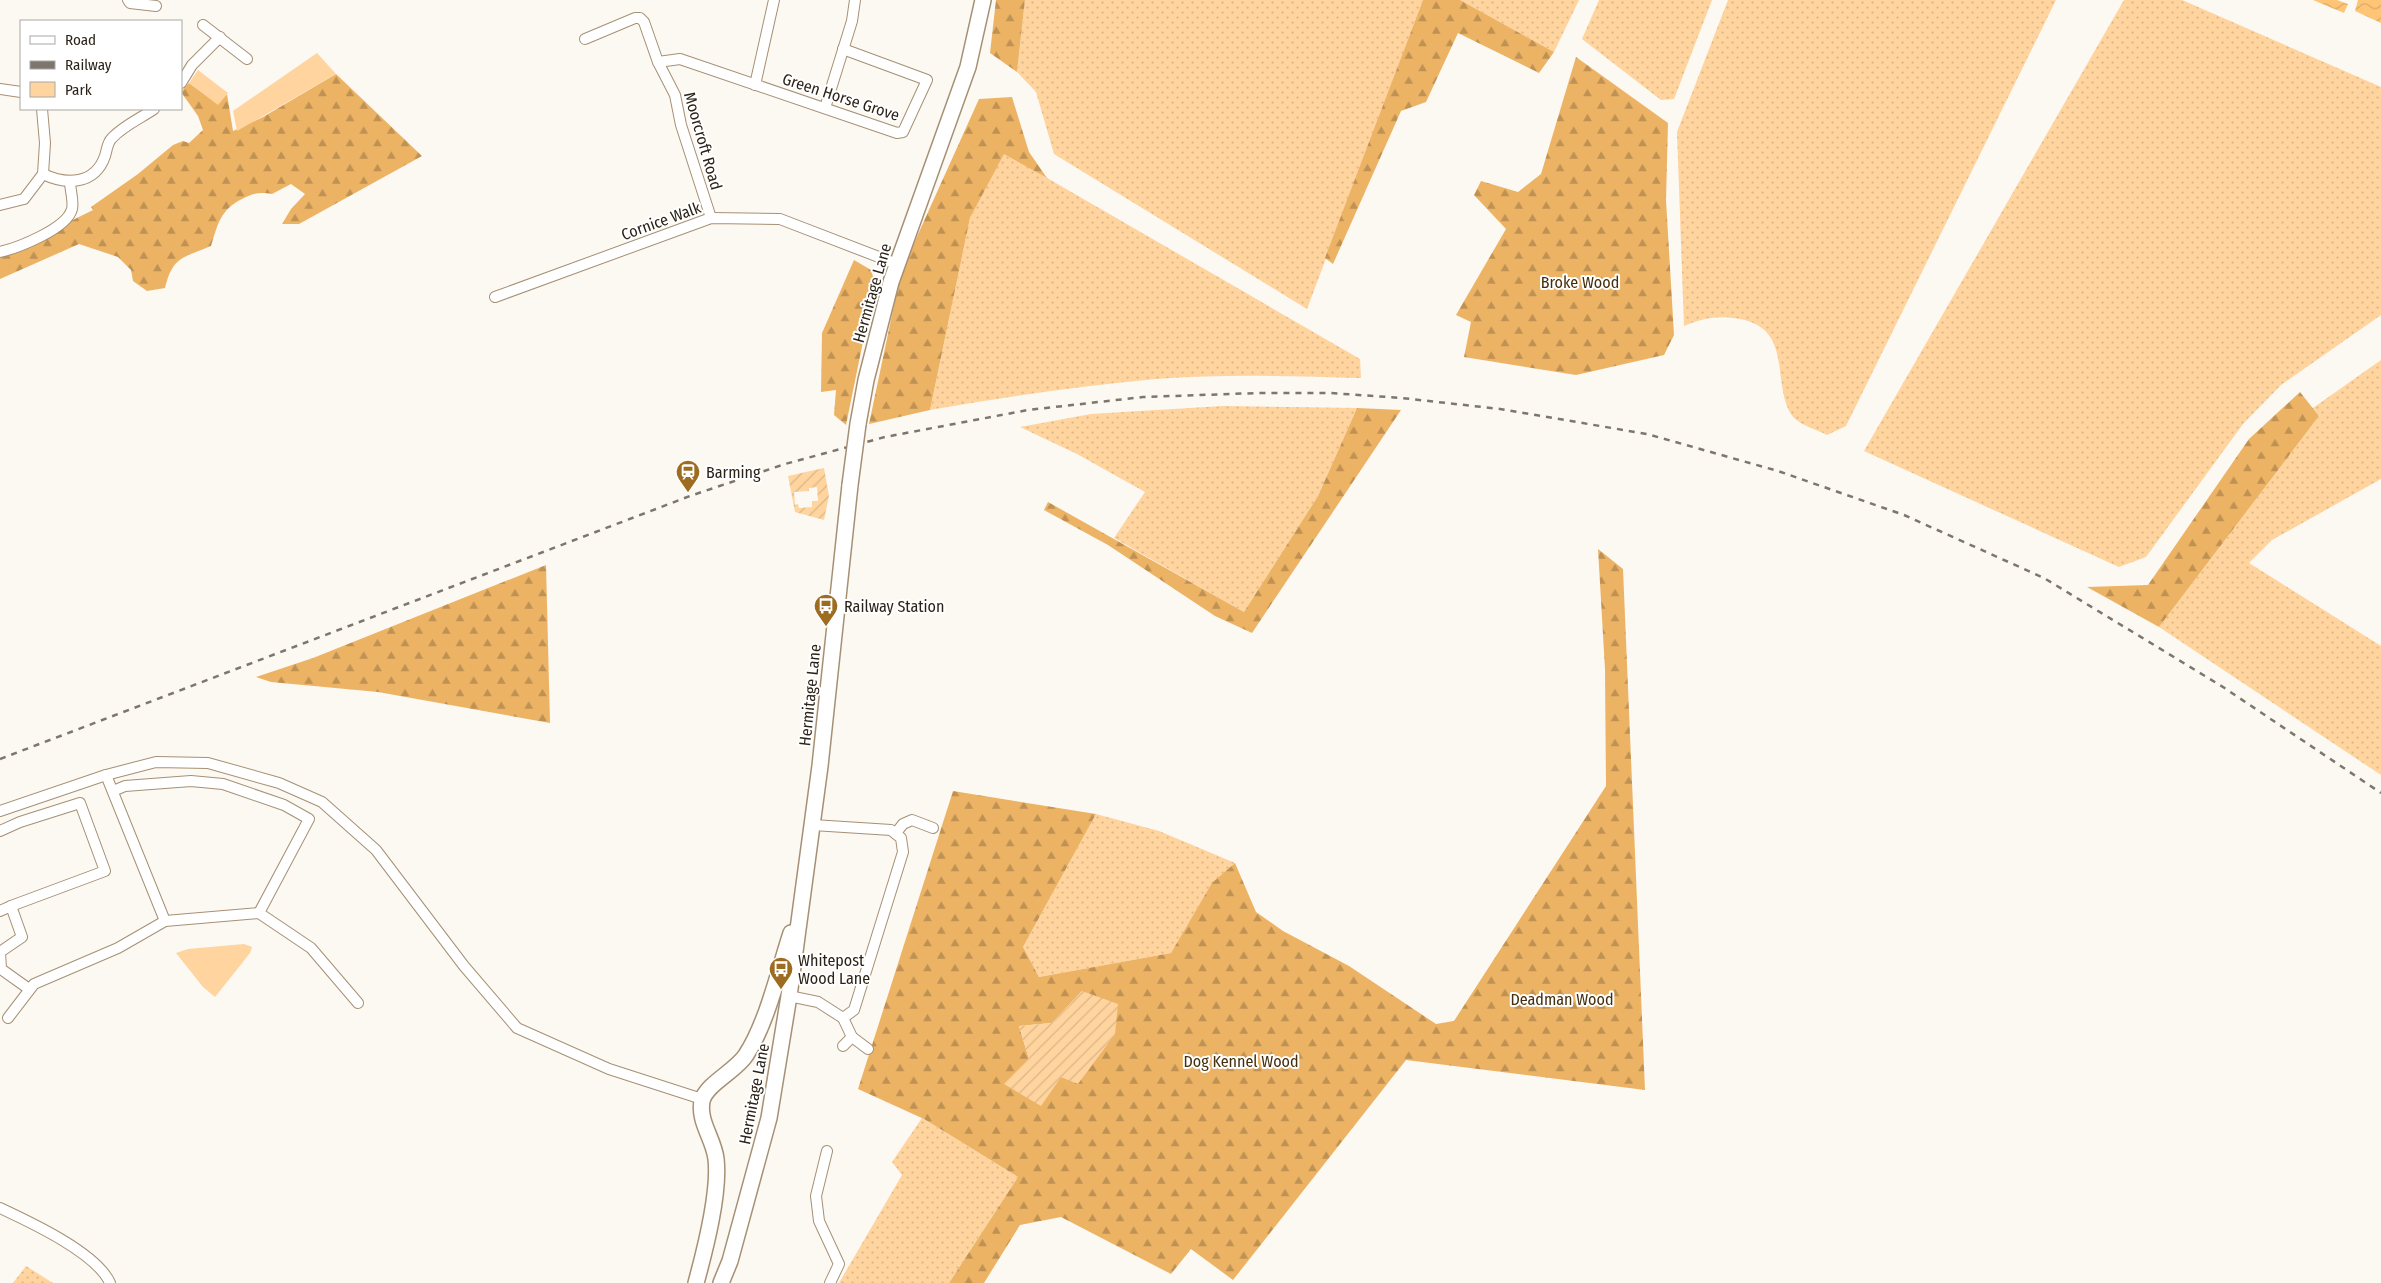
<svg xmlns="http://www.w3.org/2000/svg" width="2381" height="1283" font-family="'Fira Sans Condensed',sans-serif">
<defs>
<pattern id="grass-dots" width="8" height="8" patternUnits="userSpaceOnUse" patternTransform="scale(1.25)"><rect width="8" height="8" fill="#ffd49e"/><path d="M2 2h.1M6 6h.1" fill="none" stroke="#dbb687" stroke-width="1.8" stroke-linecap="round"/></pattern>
<pattern id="forest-firs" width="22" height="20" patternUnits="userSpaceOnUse" patternTransform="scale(1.25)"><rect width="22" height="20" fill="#ecb365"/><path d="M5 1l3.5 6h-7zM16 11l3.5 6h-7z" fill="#bf9152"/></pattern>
<pattern id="garden-furrows" width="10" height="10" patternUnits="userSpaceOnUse" patternTransform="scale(1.25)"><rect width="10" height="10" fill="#ffd49e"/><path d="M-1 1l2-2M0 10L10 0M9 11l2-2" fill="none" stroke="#dbb687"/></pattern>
<pattern id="water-waves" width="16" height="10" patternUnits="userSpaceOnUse" patternTransform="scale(1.25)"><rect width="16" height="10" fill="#ffc577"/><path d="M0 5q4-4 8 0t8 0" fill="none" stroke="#dba966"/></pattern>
</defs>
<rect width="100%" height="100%" fill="#fcf8f2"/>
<!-- grass -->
<g fill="url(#grass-dots)">
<path d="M 1025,0 L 1423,0 L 1307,309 L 1054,154 L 1036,92 L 1017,72 Z"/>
<path d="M 1460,0 L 1579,0 L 1554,52 Z"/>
<path d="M 1599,0 L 1712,0 L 1674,99 L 1661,100 L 1582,39 Z"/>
<path d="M 1728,0 L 2056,0 L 1846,426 L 1827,435 C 1818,430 1800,425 1793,417 C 1770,386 1795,329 1740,319 C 1719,315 1703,318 1684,326 L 1677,132 Z"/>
<path d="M 2124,0 L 2182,0 L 2381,87 L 2381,315 L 2281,385 L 2243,424 L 2146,557 L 2119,567 L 1864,451 Z"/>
<path d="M 1004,153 L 1360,359 L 1361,378 C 1294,376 1223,374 1156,379 C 1080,386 1005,397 930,410 L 970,218 Z"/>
<path d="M 2381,360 L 2381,479 L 2272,540 L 2249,563 L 2381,646 L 2381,775 L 2159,627 L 2319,416 L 2313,408 Z"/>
<path d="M 1223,406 L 1357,408 L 1318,496 L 1244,612 L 1114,538 L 1145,492 L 1077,454 L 1020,427 L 1091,414 Z"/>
<path d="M 1096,814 L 1159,831 L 1235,863 L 1212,884 L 1171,953 L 1039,977 L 1023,947 Z"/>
<path d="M 922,1118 L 1018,1177 L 949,1283 L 839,1283 L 902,1175 L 892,1162 Z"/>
<path d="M 26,1266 L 53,1283 L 13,1283 Z"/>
</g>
<!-- forest -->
<g fill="url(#forest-firs)" fill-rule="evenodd">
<path d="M 996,0 L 1025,0 L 1017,72 L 990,53 Z"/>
<path d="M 1423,0 L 1460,0 L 1554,52 L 1539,73 L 1458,33 L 1426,102 L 1401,111 L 1333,264 L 1325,258 Z"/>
<path d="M 1576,57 L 1668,123 L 1666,200 L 1674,335 L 1664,355 L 1576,375 L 1464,357 L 1471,322 L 1456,315 L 1506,229 L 1474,195 L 1481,181 L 1518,192 L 1541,174 Z"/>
<path d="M 336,74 L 422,156 L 299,224 L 282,224 L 291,209 L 305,194 L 291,184 L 272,194 C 259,192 254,193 242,199 C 220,210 218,224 211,246 C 183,258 173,256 165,288 L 147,291 L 133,281 L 131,270 L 118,257 L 79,244 L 0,279 L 0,256 L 93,210 L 91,207 L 138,174 L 173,145 L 183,141 L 189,143 L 203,130 L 198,116 L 181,92 L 189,83 L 218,104 L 227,94 L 233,131 L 263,117 Z"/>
<path d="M 1012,97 L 1029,152 L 1047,178 L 1004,154 L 970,218 L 930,410 L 869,424 L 901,272 L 979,99 Z"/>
<path d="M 854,260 L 871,270 L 875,283 L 846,425 L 834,415 L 836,390 L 821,392 L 822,333 Z"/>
<path d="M 2300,392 L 2319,416 L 2159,627 L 2087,587 L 2148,585 L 2249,439 Z"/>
<path d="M 1357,408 L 1401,410 L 1252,633 L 1215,616 L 1108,545 L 1044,510 L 1048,502 L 1244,612 L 1318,496 Z"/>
<path d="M 1598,549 L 1623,569 L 1645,1090 L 1406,1060 L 1233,1280 L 1191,1249 L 1171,1274 L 1061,1217 L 1020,1225 L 984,1283 L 949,1283 L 1018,1177 L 924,1119 L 858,1089 L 953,791 L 1096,814 L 1023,947 L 1039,977 L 1171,953 L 1212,883 L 1235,863 L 1256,912 L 1283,931 L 1349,966 L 1436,1024 L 1454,1021 L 1606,786 L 1605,669 ZM 1082,991 L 1078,1083 L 1062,1077 L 1004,1084 L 1029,1059 L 1019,1026 L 1052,1023 Z"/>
<path d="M 546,565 L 550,723 L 378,692 L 271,682 L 256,677 L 313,658 Z"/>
</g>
<!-- park -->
<g fill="#ffd49e">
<path d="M 317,53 L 336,74 L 237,131 L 233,111 Z"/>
<path d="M 198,70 L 228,93 L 218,105 L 189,83 Z"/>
<path d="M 244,944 L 252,947 L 250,953 L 215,997 L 203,987 L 176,953 L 188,949 Z"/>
</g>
<!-- garden -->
<g fill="url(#garden-furrows)" fill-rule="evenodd">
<path d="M 824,468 L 829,496 L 824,520 L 795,512 L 788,476 ZM 817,487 L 818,501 L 812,501 L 812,507 L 799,508 L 798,504 L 795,505 L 794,492 L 809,491 L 809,488 Z"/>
<path d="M 1082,991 L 1118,1004 L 1115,1034 L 1078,1084 L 1061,1077 L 1041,1106 L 1004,1084 L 1029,1059 L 1019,1026 L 1052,1023 Z"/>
</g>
<!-- water -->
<g fill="url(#water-waves)">
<path d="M 2313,0 L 2337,0 L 2348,4 L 2344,13 Z"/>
<path d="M 2358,0 L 2381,0 L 2381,23 L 2355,11 Z"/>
</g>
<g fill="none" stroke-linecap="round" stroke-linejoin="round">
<defs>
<g id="street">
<path d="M 128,0 L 130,3 L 156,6"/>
<path d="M 203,25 L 247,59"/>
<path d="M 585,39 L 635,18 L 640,18 L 644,22 L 658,62 L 675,95 L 681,125 L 711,218"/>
<path d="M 658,62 L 680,59 L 897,133 L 903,132 L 927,80 L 843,49"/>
<path d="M 181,83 L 192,65 L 220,37"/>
<path d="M 755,85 L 774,0"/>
<path d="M 0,89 L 21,92"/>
<path d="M 825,108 L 852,21 L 855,0"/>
<path d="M 43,174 C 66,185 95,185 105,156 C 107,150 107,143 112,138 C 123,126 141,118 154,109"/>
<path d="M 0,205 L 24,199 L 43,174 L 45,143 L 42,109"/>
<path d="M 0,252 C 17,248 67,229 72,209 C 74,202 70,189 70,182"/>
<path d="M 495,297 L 711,218 L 780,219 L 897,264"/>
<path d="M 106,775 L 165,921 L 259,913"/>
<path d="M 113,791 L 125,786 L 191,781 L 223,784 L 284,805 L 309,819 L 259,913 L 311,948 L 358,1003"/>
<path d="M 0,811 L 106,775 L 156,762 L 208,763 L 279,783 L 322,802 L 376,850 L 464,966 L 517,1028 L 609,1069 L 702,1099"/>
<path d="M 0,831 L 20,822 L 80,803 L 105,871 L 11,906 L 22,937 L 0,952 L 1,969 L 29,989"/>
<path d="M 896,833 L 903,824 L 912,820 L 933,828"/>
<path d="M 0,911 L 11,906"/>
<path d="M 789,996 L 818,1002 L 843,1018 L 854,1010 L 903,852 L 901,838 L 891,830 L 813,825"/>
<path d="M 8,1018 L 34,984 L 118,948 L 165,921"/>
<path d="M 843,1018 L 852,1037 L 868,1049"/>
<path d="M 843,1046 L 852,1037"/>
<path d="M 827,1151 L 816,1196 L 819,1221 L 839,1264 L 830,1283"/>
<path d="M 0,1208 C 30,1222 97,1253 110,1283"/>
</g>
<g id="secondary">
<path d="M 858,424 L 866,380 L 891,282 L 968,67 L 983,0"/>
<path d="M 696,1283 C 705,1250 720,1193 716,1159 C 714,1139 698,1122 702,1101 C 706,1084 736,1071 746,1055 C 767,1023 779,970 791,933"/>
<path d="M 721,1283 L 730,1261 L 769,1118 L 789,996 L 820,766 L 850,485"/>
</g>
</defs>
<!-- street casing -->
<use href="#street" stroke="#a69075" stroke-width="12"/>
<!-- secondary casing -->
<use href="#secondary" stroke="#a69075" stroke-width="18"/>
<!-- street -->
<use href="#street" stroke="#fff" stroke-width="10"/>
<!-- secondary -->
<use href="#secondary" stroke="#fff" stroke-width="15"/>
<!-- rail -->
<path stroke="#7d766d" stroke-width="2.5" stroke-dasharray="6 6" stroke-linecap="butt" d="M 0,759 L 690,496 L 785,464 L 885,437 L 1028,410 L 1143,397 L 1259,393 L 1330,393 L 1402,398 L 1500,409 L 1647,434 L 1778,471 L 1904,515 L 2044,578 L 2223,687 L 2381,793"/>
<defs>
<path id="secondary-bridge" d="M 850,485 L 858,424"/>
</defs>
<!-- secondary-bridge casing -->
<use href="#secondary-bridge" stroke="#a69075" stroke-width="18" stroke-linecap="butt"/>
<!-- secondary-bridge -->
<use href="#secondary-bridge" stroke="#fff" stroke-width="15"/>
</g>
<!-- icons -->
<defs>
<symbol id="station-pin" viewBox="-11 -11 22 30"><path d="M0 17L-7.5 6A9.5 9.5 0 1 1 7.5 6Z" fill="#9d6c20" stroke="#fff"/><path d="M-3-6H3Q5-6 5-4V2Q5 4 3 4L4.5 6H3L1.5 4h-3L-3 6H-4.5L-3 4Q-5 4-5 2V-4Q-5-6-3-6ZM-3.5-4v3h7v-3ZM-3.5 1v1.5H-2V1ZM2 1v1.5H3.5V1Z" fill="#fff"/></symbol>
<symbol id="bus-pin" viewBox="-11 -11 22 30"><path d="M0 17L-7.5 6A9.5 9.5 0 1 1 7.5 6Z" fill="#9d6c20" stroke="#fff"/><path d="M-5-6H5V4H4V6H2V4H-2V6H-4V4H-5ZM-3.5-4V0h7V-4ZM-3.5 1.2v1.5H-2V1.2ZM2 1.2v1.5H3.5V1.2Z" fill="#fff"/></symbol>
</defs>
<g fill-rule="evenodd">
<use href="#station-pin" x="674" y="458" width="28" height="38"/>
<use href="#bus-pin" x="812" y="592" width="28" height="38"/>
<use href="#bus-pin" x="767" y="955" width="28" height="38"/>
</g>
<g text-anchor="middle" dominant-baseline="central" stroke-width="4" stroke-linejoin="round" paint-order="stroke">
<!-- street labels -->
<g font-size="16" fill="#2c2318" stroke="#fff">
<text transform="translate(841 97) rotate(18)">Green Horse Grove</text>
<text transform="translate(703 141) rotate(74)">Moorcroft Road</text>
<text transform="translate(661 221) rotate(-20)">Cornice Walk</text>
<text transform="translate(872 293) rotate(-74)">Hermitage Lane</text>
<text transform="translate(810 695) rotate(-84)">Hermitage Lane</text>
<text transform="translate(754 1094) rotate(-79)">Hermitage Lane</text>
</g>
<!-- park labels -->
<g font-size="16" fill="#452e0c" stroke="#fff">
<text x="1580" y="282">Broke Wood</text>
<text x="1562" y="999">Deadman Wood</text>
<text x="1241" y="1061">Dog Kennel Wood</text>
</g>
<!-- poi labels -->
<g font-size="16" fill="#2c2318" stroke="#fff" text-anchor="start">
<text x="706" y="472">Barming</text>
<text x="844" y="606">Railway Station</text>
<text x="798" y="960">Whitepost<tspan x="798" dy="18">Wood Lane</tspan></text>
</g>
</g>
<!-- legend -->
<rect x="20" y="20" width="162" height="90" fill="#ffffff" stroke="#aba7a3"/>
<rect x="30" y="36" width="25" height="8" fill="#ffffff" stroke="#aba7a3"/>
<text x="65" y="45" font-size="15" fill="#2c2318">Road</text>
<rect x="30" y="61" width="25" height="8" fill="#7d766d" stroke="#aba7a3"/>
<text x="65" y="70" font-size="15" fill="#2c2318">Railway</text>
<rect x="30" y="82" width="25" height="15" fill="#ffd49e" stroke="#aba7a3"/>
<text x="65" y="95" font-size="15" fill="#2c2318">Park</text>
</svg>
